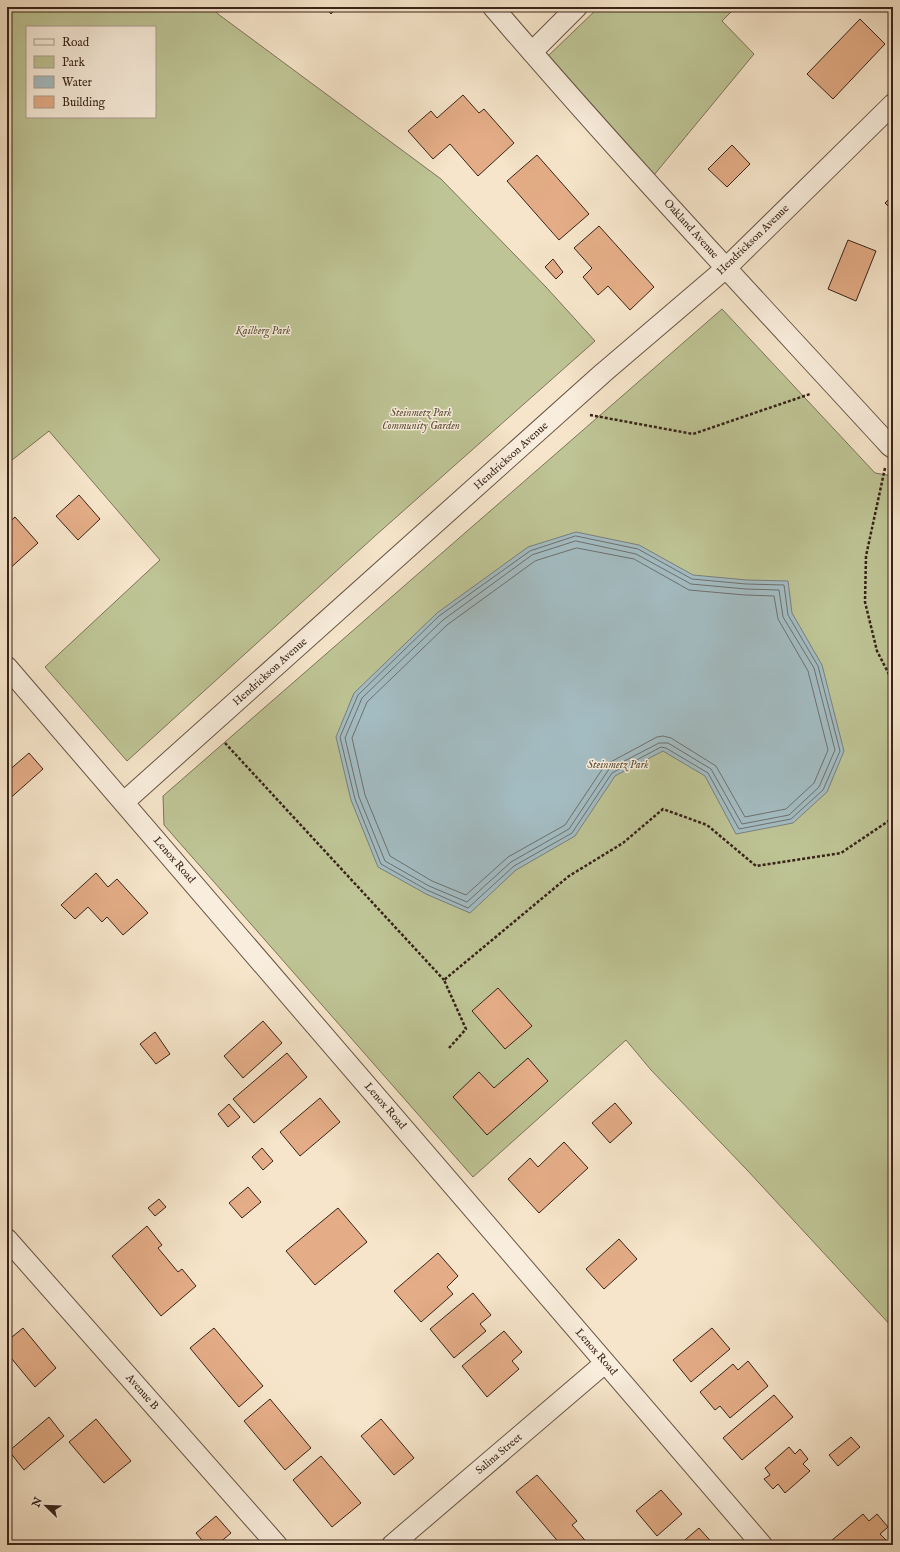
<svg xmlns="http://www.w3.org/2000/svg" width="900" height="1552" font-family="'IM FELL English',serif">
<rect width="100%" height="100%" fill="#f6e5ca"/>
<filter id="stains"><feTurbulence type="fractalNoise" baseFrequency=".005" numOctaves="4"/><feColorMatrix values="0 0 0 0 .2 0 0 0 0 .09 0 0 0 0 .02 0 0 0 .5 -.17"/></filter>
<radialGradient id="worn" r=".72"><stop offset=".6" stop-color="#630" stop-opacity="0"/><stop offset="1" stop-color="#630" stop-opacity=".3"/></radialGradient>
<!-- green -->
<g fill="#bec495" stroke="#7b7457" fill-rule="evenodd">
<path d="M 7,7 L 212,7 L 218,14 L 441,179 L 546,287 L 595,341 L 375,536 L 127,761 L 45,667 L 160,560 L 49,431 L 7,464 ZM 27,27 L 155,27 L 155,117 L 27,117 Z"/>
<path d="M 599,7 L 736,7 L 722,21 L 754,54 L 654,175 L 548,56 Z"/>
<path d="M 722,309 L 875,473 L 893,476 L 893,1328 L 748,1171 L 651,1070 L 626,1040 L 473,1177 L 164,825 L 163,796 Z"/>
</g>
<!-- water -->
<path fill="#a3bcc2" stroke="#787f7e" d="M 576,532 L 639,545 L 693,575 L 747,580 L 788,581 L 792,613 L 822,665 L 844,751 L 827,792 L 793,823 L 736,834 L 705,776 L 663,751 L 615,776 L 575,836 L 516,870 L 470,913 L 426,894 L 378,867 L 351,800 L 336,737 L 354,693 L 437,613 L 528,547 Z"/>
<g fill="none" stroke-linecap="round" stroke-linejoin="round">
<!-- shore -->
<g stroke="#6e706e" stroke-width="1">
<path d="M 576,536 L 638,549 L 692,579 L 746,584 L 784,585 L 788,615 L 818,666 L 840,751 L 823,790 L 791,819 L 739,829 L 708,773 L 666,748 L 661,747 L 612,773 L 572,833 L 514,866 L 468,908 L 427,890 L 381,864 L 355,799 L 340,737 L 358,695 L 439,616 L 530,551 Z"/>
<path d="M 576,541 L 636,554 L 691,584 L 746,589 L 779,590 L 783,617 L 814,668 L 835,750 L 819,787 L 789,815 L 742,824 L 711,769 L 668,743 L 659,743 L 609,769 L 569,829 L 511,862 L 467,902 L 429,886 L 385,861 L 359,797 L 345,738 L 362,698 L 443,620 L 532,555 Z"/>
<path d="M 577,548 L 634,559 L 689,590 L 745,595 L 774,596 L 778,619 L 808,671 L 828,750 L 814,783 L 786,809 L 745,817 L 716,766 L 671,738 L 663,736 L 657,737 L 605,765 L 565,825 L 508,857 L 466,895 L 432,881 L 390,856 L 365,795 L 352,738 L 367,702 L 447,625 L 535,561 Z"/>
</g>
</g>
<!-- building -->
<g fill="#e4ad87" stroke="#382319">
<path d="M 325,7 L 338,7 L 331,14 Z"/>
<path d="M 884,7 L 893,7 L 893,16 Z"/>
<path d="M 860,19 L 885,44 L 833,99 L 807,74 Z"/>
<path d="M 463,95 L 479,113 L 484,109 L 514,143 L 478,176 L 450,144 L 433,159 L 408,131 L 431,111 L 437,118 Z"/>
<path d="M 732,145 L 750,164 L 727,187 L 708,169 Z"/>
<path d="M 537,155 L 589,214 L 559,240 L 507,181 Z"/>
<path d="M 893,195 L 893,211 L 885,203 Z"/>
<path d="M 599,226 L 654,287 L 630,310 L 608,286 L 598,295 L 583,277 L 592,268 L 574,248 Z"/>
<path d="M 848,240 L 876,251 L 856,301 L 828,289 Z"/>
<path d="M 553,259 L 563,272 L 556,279 L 545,267 Z"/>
<path d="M 79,495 L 100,519 L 78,540 L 56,516 Z"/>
<path d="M 15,517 L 38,543 L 7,571 L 7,524 Z"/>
<path d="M 29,753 L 43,769 L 7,801 L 7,772 Z"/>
<path d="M 96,873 L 108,887 L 117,879 L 148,913 L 123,935 L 107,917 L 102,922 L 88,907 L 75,919 L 61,905 Z"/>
<path d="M 498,988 L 532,1026 L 505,1049 L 472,1011 Z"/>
<path d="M 263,1021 L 282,1043 L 243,1078 L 224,1056 Z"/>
<path d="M 155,1032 L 170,1054 L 156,1064 L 140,1044 Z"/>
<path d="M 287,1053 L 307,1077 L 254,1123 L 233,1099 Z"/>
<path d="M 528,1058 L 548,1081 L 487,1135 L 453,1097 L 479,1072 L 494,1088 Z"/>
<path d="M 320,1098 L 340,1122 L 300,1156 L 280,1132 Z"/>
<path d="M 615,1103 L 632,1123 L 610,1143 L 592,1123 Z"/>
<path d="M 229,1104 L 240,1117 L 228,1127 L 218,1114 Z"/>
<path d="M 564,1142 L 588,1168 L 539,1213 L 508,1179 L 530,1158 L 538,1167 Z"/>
<path d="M 262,1148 L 273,1161 L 263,1170 L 252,1157 Z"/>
<path d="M 248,1187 L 261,1202 L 242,1218 L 229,1203 Z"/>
<path d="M 159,1199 L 166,1207 L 155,1216 L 148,1208 Z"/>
<path d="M 338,1208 L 367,1242 L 315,1285 L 286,1251 Z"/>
<path d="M 147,1226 L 162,1245 L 158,1248 L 178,1272 L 182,1269 L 196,1286 L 161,1316 L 112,1256 Z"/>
<path d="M 619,1239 L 637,1259 L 604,1289 L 586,1269 Z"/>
<path d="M 438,1253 L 458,1276 L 447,1287 L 453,1294 L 421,1322 L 394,1291 Z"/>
<path d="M 473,1293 L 491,1315 L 480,1324 L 486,1331 L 454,1358 L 430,1329 Z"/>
<path d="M 23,1328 L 56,1368 L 35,1387 L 7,1353 L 7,1341 Z"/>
<path d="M 214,1328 L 263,1386 L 239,1407 L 190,1348 Z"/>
<path d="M 712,1328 L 730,1349 L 691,1382 L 673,1360 Z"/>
<path d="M 504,1331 L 522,1352 L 512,1361 L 519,1369 L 487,1397 L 462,1366 Z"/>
<path d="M 748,1361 L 768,1386 L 730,1418 L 720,1406 L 715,1410 L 700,1392 L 733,1364 L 738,1370 Z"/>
<path d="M 774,1395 L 793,1417 L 742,1460 L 723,1438 Z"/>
<path d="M 270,1399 L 311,1448 L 285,1470 L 244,1421 Z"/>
<path d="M 49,1417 L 64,1436 L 24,1470 L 9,1451 Z"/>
<path d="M 96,1419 L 131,1461 L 104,1483 L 69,1442 Z"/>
<path d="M 381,1419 L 414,1458 L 394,1475 L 361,1436 Z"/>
<path d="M 851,1437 L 860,1447 L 838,1466 L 829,1455 Z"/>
<path d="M 789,1447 L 795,1454 L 800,1449 L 808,1459 L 803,1464 L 810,1471 L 785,1493 L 778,1484 L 773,1489 L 764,1479 L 770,1475 L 765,1468 Z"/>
<path d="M 321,1456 L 361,1503 L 332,1527 L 293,1480 Z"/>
<path d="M 537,1475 L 577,1521 L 572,1525 L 589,1545 L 561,1545 L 516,1492 Z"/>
<path d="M 661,1490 L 682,1514 L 657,1536 L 636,1511 Z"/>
<path d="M 863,1514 L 869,1521 L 877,1514 L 888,1527 L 880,1534 L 886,1540 L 880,1545 L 834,1545 L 831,1541 Z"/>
<path d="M 216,1516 L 231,1533 L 217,1545 L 206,1545 L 196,1533 Z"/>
<path d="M 699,1528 L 714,1545 L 679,1545 Z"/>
</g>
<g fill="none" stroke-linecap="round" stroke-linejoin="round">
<defs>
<g id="street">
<path d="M 493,7 C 621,157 757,301 890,446 L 893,448"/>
<path d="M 532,52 L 577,7"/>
<path d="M 7,667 L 762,1545"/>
<path d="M 124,802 L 603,373 L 726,268 L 893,104"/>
<path d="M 7,1239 L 277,1545"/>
<path d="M 392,1545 L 605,1363"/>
</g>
</defs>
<!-- street casing -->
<use href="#street" stroke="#685445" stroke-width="22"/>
<!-- path -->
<g stroke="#382319" stroke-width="2.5" stroke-dasharray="3 2" stroke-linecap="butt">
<path d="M 590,415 L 693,434 L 810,394"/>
<path d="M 885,468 L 866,556 L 865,602 L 877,651 L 893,682"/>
<path d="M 225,743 L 444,980"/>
<path d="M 449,1048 L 466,1029 L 444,980 L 569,876 L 623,843 L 663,809 L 707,825 L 756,866 L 841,853 L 893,818"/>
</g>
<!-- street -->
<use href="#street" stroke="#f9eedd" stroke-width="20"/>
</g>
<g text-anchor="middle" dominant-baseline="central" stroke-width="3" stroke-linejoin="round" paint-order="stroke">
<!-- street labels -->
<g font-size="11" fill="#382319" stroke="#f9eedd">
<text transform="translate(691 229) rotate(48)">Oakland Avenue</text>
<text transform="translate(753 240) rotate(-44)">Hendrickson Avenue</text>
<text transform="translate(511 456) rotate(-42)">Hendrickson Avenue</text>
<text transform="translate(270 672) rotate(-42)">Hendrickson Avenue</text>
<text transform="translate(174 860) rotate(49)">Lenox Road</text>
<text transform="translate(385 1106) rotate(49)">Lenox Road</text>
<text transform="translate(596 1352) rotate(49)">Lenox Road</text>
<text transform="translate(142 1392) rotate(49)">Avenue B</text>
<text transform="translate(499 1454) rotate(-40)">Salina Street</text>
</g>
<!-- park labels -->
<g font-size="11" font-style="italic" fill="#60533e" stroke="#f9eedd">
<text x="263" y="331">Kailberg Park</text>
<text x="421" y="413">Steinmetz Park<tspan x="421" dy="13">Community Garden</tspan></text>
<text x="618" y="765">Steinmetz Park</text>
</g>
</g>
<!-- margin -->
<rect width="900" height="1552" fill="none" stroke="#f6e5ca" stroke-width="24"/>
<rect x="8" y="8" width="884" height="1536" fill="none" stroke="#382319" stroke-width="2"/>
<rect x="12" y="12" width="876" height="1528" fill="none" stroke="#382319"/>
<!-- legend -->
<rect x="26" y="26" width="130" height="92" fill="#f9eedd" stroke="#ac9d8f"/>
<rect x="34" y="39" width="20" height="6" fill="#f9eedd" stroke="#ac9d8f"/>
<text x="62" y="46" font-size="12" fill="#382319">Road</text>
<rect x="34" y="56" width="20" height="12" fill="#bec495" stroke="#ac9d8f"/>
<text x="62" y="66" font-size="12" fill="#382319">Park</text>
<rect x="34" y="76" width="20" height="12" fill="#a3bcc2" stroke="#ac9d8f"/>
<text x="62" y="86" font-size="12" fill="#382319">Water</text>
<rect x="34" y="96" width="20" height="12" fill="#e4ad87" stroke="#ac9d8f"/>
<text x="62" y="106" font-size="12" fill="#382319">Building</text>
<!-- north arrow -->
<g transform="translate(46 1506) rotate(293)" stroke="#f9eedd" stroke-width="3" paint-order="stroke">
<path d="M0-3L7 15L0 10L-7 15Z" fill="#382319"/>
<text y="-6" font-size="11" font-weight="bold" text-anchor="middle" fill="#382319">N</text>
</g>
<rect width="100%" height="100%" filter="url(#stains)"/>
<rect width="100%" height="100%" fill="url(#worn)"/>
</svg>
